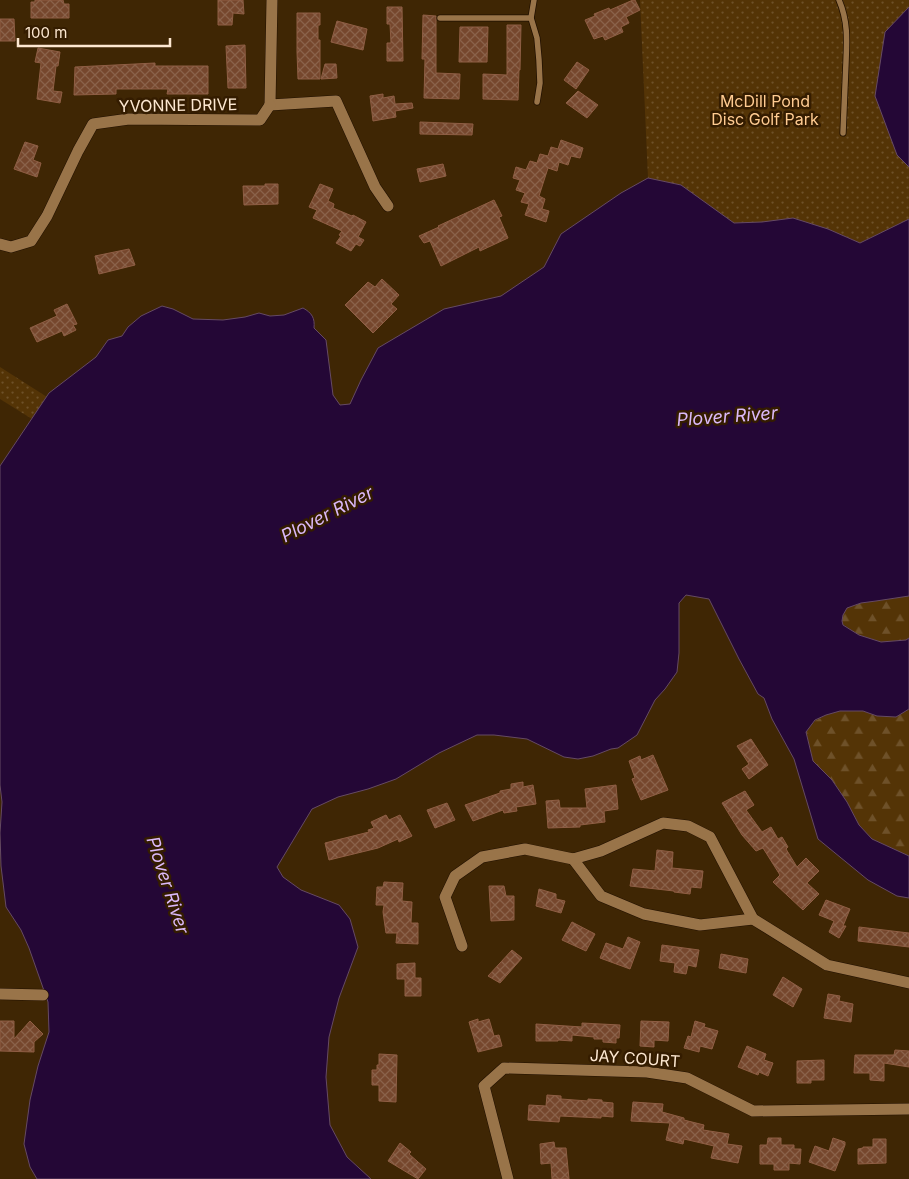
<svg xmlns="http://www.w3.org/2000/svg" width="909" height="1179" font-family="Inter,sans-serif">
<defs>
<pattern id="forest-firs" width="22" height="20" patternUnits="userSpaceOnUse" patternTransform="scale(1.25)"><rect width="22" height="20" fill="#543406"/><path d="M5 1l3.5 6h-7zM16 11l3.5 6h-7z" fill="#6e5129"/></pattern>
<pattern id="park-dots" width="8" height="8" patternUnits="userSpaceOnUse" patternTransform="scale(1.25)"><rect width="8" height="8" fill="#543406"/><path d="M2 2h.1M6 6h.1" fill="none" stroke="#6e5129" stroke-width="1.8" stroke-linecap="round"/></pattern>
<pattern id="building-cross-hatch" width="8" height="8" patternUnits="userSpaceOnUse" patternTransform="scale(1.25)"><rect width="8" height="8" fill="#76472d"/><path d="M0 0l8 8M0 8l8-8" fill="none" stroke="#8a624a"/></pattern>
</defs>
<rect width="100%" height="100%" fill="#3f2604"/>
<!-- forest -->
<g fill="url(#forest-firs)">
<path d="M 909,596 L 909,638 L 906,640 L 882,642 L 859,635 L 843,624 L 842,621 L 843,615 L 847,608 L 861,603 L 876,601 Z"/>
<path d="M 909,709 L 909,856 L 872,839 L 859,825 L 847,802 L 832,780 L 813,761 L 806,732 L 815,721 L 826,715 L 840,711 L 863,711 L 877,716 L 896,717 Z"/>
</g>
<!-- park -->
<g fill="url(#park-dots)">
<path d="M 640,0 L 909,0 L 909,7 L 885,32 L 897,154 L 909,167 L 909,219 L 860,243 L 828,229 L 762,222 L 734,223 L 681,185 L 648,178 Z"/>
<path d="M 0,367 L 47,397 L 32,419 L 0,399 Z"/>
</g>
<!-- water -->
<g fill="#240736" stroke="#654a64">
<path d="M 909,7 L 909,167 L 897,155 L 875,96 L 885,32 Z"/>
<path d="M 648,178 L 681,185 L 734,223 L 762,222 L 793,218 L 828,229 L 860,243 L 909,219 L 909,596 L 876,601 L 861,603 L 847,608 L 843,615 L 842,621 L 843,625 L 859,635 L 881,642 L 906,640 L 909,638 L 909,709 L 896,717 L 877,716 L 863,711 L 840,711 L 826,715 L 815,720 L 806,732 L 813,761 L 832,780 L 847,802 L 859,825 L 872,839 L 909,856 L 909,898 L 897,896 L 868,880 L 818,839 L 794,759 L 772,719 L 764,698 L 758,694 L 739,659 L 709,599 L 686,595 L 679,603 L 679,653 L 677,672 L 665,689 L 655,700 L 637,735 L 618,748 L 611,749 L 593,756 L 578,759 L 564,757 L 527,739 L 494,735 L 477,735 L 439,753 L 396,779 L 368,789 L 338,797 L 312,809 L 277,867 L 283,877 L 301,890 L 339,905 L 350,919 L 358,947 L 339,998 L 329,1037 L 326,1077 L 330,1125 L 347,1157 L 371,1179 L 37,1179 L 30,1167 L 24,1144 L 30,1100 L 38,1066 L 49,1032 L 48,1002 L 29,948 L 21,930 L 6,907 L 1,866 L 0,833 L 2,802 L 0,785 L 0,466 L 49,393 L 96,357 L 108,340 L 122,336 L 128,327 L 141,316 L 162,306 L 173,309 L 193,319 L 223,320 L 245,317 L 259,313 L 270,316 L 284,315 L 303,308 C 312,313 315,318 314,328 L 326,340 L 333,395 L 340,405 L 350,404 L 361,380 L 378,348 L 444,309 L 501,296 L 544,267 L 561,234 L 621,193 Z"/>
</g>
<!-- building -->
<g fill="url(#building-cross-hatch)" stroke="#8f5e44">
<path d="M 35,0 L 63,0 L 64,4 L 69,4 L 69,18 L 31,18 L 31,2 L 35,2 Z"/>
<path d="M 218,0 L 243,0 L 244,14 L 233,13 L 232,25 L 218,25 Z"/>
<path d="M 633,0 L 635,0 L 640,10 L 626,17 L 629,23 L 621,27 L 623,32 L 605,40 L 603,36 L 594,39 L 585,20 L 595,16 L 594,14 L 609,8 L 610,10 Z"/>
<path d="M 387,7 L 402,7 L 403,61 L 387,61 L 387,43 L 391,43 L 390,24 L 387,24 Z"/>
<path d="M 297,13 L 320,13 L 320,25 L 318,25 L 318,40 L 320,40 L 320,79 L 298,79 L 297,52 Z"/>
<path d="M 423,15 L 436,16 L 436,73 L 460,74 L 459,99 L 424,98 L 425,59 L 422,59 Z"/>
<path d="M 0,19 L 14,19 L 15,41 L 0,41 Z"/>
<path d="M 337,21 L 367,29 L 363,50 L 331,42 Z"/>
<path d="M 507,25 L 521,25 L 520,70 L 519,70 L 518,100 L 483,99 L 483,74 L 507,75 Z"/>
<path d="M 460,27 L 488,27 L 487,62 L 459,62 Z"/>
<path d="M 245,45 L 246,88 L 228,88 L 226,46 Z"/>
<path d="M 38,48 L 60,52 L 58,66 L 56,66 L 53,91 L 62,92 L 60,103 L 37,99 L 41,63 L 35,62 Z"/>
<path d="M 577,62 L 589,70 L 576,89 L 564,80 Z"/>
<path d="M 155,63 L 155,66 L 208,66 L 208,94 L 167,94 L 168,89 L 116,89 L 116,94 L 74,95 L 75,67 Z"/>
<path d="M 325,64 L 336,64 L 337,78 L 321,79 Z"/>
<path d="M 578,91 L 598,105 L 587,118 L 566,103 Z"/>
<path d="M 383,94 L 383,98 L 394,96 L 395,104 L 412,103 L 413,108 L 395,111 L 396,117 L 373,121 L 370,96 Z"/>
<path d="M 420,122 L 473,124 L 472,135 L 420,134 Z"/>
<path d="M 561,140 L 583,148 L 580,158 L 571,156 L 568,165 L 559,162 L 557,171 L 548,168 L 539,196 L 545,199 L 542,209 L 549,211 L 546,222 L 525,215 L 529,204 L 521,202 L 525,193 L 516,190 L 520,180 L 513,178 L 516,167 L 526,170 L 530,161 L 537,163 L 540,154 L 548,156 L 551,147 L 558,149 Z"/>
<path d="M 25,142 L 38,146 L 33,160 L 41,163 L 37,177 L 14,169 Z"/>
<path d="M 443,164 L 446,176 L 420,182 L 417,169 Z"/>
<path d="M 265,184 L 278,184 L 278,204 L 244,205 L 243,186 L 265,186 Z"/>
<path d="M 320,184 L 333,189 L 328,201 L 334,204 L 333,208 L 352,216 L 353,215 L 366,222 L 358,237 L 364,240 L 360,246 L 356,244 L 351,251 L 336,243 L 341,236 L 339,235 L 342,231 L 313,218 L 317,210 L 309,207 Z"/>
<path d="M 494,200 L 502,216 L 499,217 L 508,238 L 480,251 L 479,247 L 441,266 L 430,241 L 424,243 L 419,236 L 439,227 L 438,226 Z"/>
<path d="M 129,249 L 135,265 L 99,274 L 95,256 Z"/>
<path d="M 382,279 L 399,295 L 391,304 L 397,309 L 373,333 L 345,305 L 368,282 L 375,287 Z"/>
<path d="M 67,304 L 77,324 L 73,325 L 76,330 L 64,336 L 62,331 L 37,342 L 30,328 L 57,316 L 54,310 Z"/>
<path d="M 751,739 L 768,765 L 749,779 L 742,769 L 749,764 L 737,746 Z"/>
<path d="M 653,755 L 668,790 L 641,800 L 632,779 L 635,778 L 629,761 L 640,756 L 641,760 Z"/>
<path d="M 523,782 L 523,787 L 533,785 L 536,804 L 516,807 L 517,811 L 504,813 L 503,810 L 473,821 L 465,805 L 500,793 L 500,791 L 511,789 L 511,784 Z"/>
<path d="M 616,785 L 618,809 L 604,811 L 605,822 L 580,825 L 580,827 L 548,828 L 546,801 L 559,800 L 560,808 L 587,808 L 585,789 Z"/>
<path d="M 745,791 L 754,805 L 746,810 L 762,832 L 771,827 L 778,839 L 782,837 L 788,847 L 786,849 L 797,867 L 806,858 L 819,871 L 807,883 L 819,894 L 803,910 L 773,882 L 780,875 L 763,848 L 756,851 L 742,835 L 722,803 Z"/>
<path d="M 447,803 L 455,820 L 435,828 L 427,810 Z"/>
<path d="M 386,815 L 389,820 L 400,815 L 412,836 L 399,842 L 398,839 L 378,848 L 329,860 L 325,843 L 369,832 L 368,830 L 374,828 L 371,822 Z"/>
<path d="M 657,850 L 673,852 L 672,868 L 703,871 L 701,888 L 691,887 L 690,894 L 674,892 L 674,891 L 630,886 L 633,869 L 655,871 Z"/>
<path d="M 384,882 L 403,883 L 402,901 L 412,902 L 411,923 L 418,923 L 418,944 L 396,943 L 397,933 L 386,933 L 383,912 L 384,905 L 376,905 L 377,887 L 383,887 Z"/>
<path d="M 489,886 L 504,886 L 506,896 L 514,896 L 514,920 L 491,921 Z"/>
<path d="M 539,889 L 556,894 L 556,899 L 565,901 L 561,913 L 536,906 Z"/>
<path d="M 826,900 L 850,909 L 843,926 L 846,926 L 839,938 L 829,932 L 834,921 L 819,915 Z"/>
<path d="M 572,922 L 595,934 L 586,951 L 562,940 Z"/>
<path d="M 859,927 L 909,933 L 909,947 L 858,941 Z"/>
<path d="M 628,937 L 640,942 L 630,969 L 600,958 L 606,943 L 623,949 Z"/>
<path d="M 662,945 L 699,950 L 696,967 L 688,965 L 686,974 L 674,972 L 675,963 L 660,961 Z"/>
<path d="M 512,950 L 522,958 L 500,983 L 488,976 Z"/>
<path d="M 721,954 L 748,959 L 746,973 L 719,968 Z"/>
<path d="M 415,963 L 415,978 L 421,978 L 421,996 L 405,996 L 405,979 L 397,979 L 397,964 Z"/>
<path d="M 783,977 L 802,989 L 793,1007 L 773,995 Z"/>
<path d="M 828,994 L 840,996 L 839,1001 L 853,1004 L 851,1022 L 824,1018 Z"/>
<path d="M 478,1019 L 478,1022 L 489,1019 L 494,1036 L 499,1035 L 502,1046 L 478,1052 L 469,1022 Z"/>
<path d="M 0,1021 L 14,1021 L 14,1039 L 30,1021 L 43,1034 L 34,1042 L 34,1052 L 0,1051 Z"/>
<path d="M 641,1021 L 669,1022 L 668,1041 L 654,1040 L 654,1047 L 640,1046 Z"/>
<path d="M 695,1021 L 705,1024 L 704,1027 L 718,1031 L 712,1049 L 700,1046 L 699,1052 L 684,1048 L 688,1036 L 691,1037 Z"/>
<path d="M 582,1023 L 620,1025 L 619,1038 L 616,1038 L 616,1043 L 603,1042 L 603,1039 L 594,1039 L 594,1037 L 572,1035 L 572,1041 L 558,1040 L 558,1041 L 536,1041 L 536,1024 L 582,1027 Z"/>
<path d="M 747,1046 L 766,1054 L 764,1060 L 773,1063 L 768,1076 L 759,1072 L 758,1075 L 738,1067 Z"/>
<path d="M 895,1050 L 909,1051 L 909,1067 L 884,1063 L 884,1081 L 870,1080 L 870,1073 L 854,1073 L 855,1055 L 894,1055 Z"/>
<path d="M 379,1054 L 397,1055 L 396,1102 L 379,1101 L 379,1085 L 372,1085 L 372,1070 L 377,1070 L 377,1065 L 379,1065 Z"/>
<path d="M 824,1060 L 824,1080 L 811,1080 L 811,1083 L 797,1083 L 797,1061 Z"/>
<path d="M 547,1095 L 561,1096 L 561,1099 L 588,1101 L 588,1099 L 602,1100 L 602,1102 L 613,1103 L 613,1117 L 601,1116 L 601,1118 L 560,1116 L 559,1122 L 528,1120 L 529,1105 L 546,1106 Z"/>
<path d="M 633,1102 L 663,1104 L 662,1112 L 684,1118 L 684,1120 L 704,1125 L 703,1130 L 729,1134 L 727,1144 L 742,1146 L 738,1163 L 711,1158 L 714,1146 L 684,1139 L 683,1144 L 666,1140 L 670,1123 L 631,1121 Z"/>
<path d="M 768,1138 L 781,1138 L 781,1145 L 794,1145 L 794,1149 L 801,1149 L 800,1164 L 789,1163 L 789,1170 L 774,1170 L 774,1164 L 760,1164 L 760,1145 L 767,1145 Z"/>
<path d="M 833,1138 L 845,1142 L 845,1145 L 835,1171 L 809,1162 L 815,1146 L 829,1151 Z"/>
<path d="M 873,1139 L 886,1139 L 886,1163 L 858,1164 L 858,1149 L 863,1148 L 863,1147 L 873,1147 Z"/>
<path d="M 554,1142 L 555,1148 L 566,1148 L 569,1179 L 552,1179 L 551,1163 L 541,1164 L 540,1144 Z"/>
<path d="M 400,1143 L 411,1152 L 409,1154 L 426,1169 L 418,1179 L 388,1161 Z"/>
</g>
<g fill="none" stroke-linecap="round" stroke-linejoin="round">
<defs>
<g id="service">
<path d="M 534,0 L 531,18 L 537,38 L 539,60 L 540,83 L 537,102"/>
<path d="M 839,0 C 848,21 847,40 846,62 C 845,85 844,109 843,133"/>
<path d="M 440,18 L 531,18"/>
</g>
<g id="minor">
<path d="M 272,0 L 270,105 L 336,101 L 375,187 L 388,206"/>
<path d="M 0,244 L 11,247 L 31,241 L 47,216 L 78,151 L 93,124 L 129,119 L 260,120 L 270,105"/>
<path d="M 573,859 L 601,896 L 644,914 L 700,925 L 753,919"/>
<path d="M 462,946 L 445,897 L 455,876 L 482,857 L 525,849 L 573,859 L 601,851 L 663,823 L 688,826 L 710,837 L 753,919 L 827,965 L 909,983"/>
<path d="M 0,994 L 43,995"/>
<path d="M 508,1179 L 484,1086 L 504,1068 L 647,1072 L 687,1078 L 753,1111 L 909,1109"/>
</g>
</defs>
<!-- service casing -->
<use href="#service" stroke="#211000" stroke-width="7"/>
<!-- minor casing -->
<use href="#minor" stroke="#211000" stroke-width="12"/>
<!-- service -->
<use href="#service" stroke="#997449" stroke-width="5.5"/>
<!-- minor -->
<use href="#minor" stroke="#997449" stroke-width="11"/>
</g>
<g text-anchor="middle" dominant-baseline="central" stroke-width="5" stroke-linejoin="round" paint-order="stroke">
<!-- park labels -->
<g font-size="16" fill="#ffcb91" stroke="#341c00">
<text x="765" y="101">McDill Pond<tspan x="765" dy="18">Disc Golf Park</tspan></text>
</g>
<!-- street labels -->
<g font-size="16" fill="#fde8d1" stroke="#341c00">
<text transform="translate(178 105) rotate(-1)">YVONNE DRIVE</text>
<text transform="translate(635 1058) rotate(4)">JAY COURT</text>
</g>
<!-- water labels -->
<g font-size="18" font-style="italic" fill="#dbb9f9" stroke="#341c00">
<text transform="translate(727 416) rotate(-4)">Plover River</text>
<text transform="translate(327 514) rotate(-27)">Plover River</text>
<text transform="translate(168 885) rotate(72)">Plover River</text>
</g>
</g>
<!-- scale -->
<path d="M18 38v8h152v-8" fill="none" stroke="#fde8d1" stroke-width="2.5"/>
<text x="25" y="38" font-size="15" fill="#fde8d1" stroke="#341c00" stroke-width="4" paint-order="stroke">100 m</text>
</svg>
